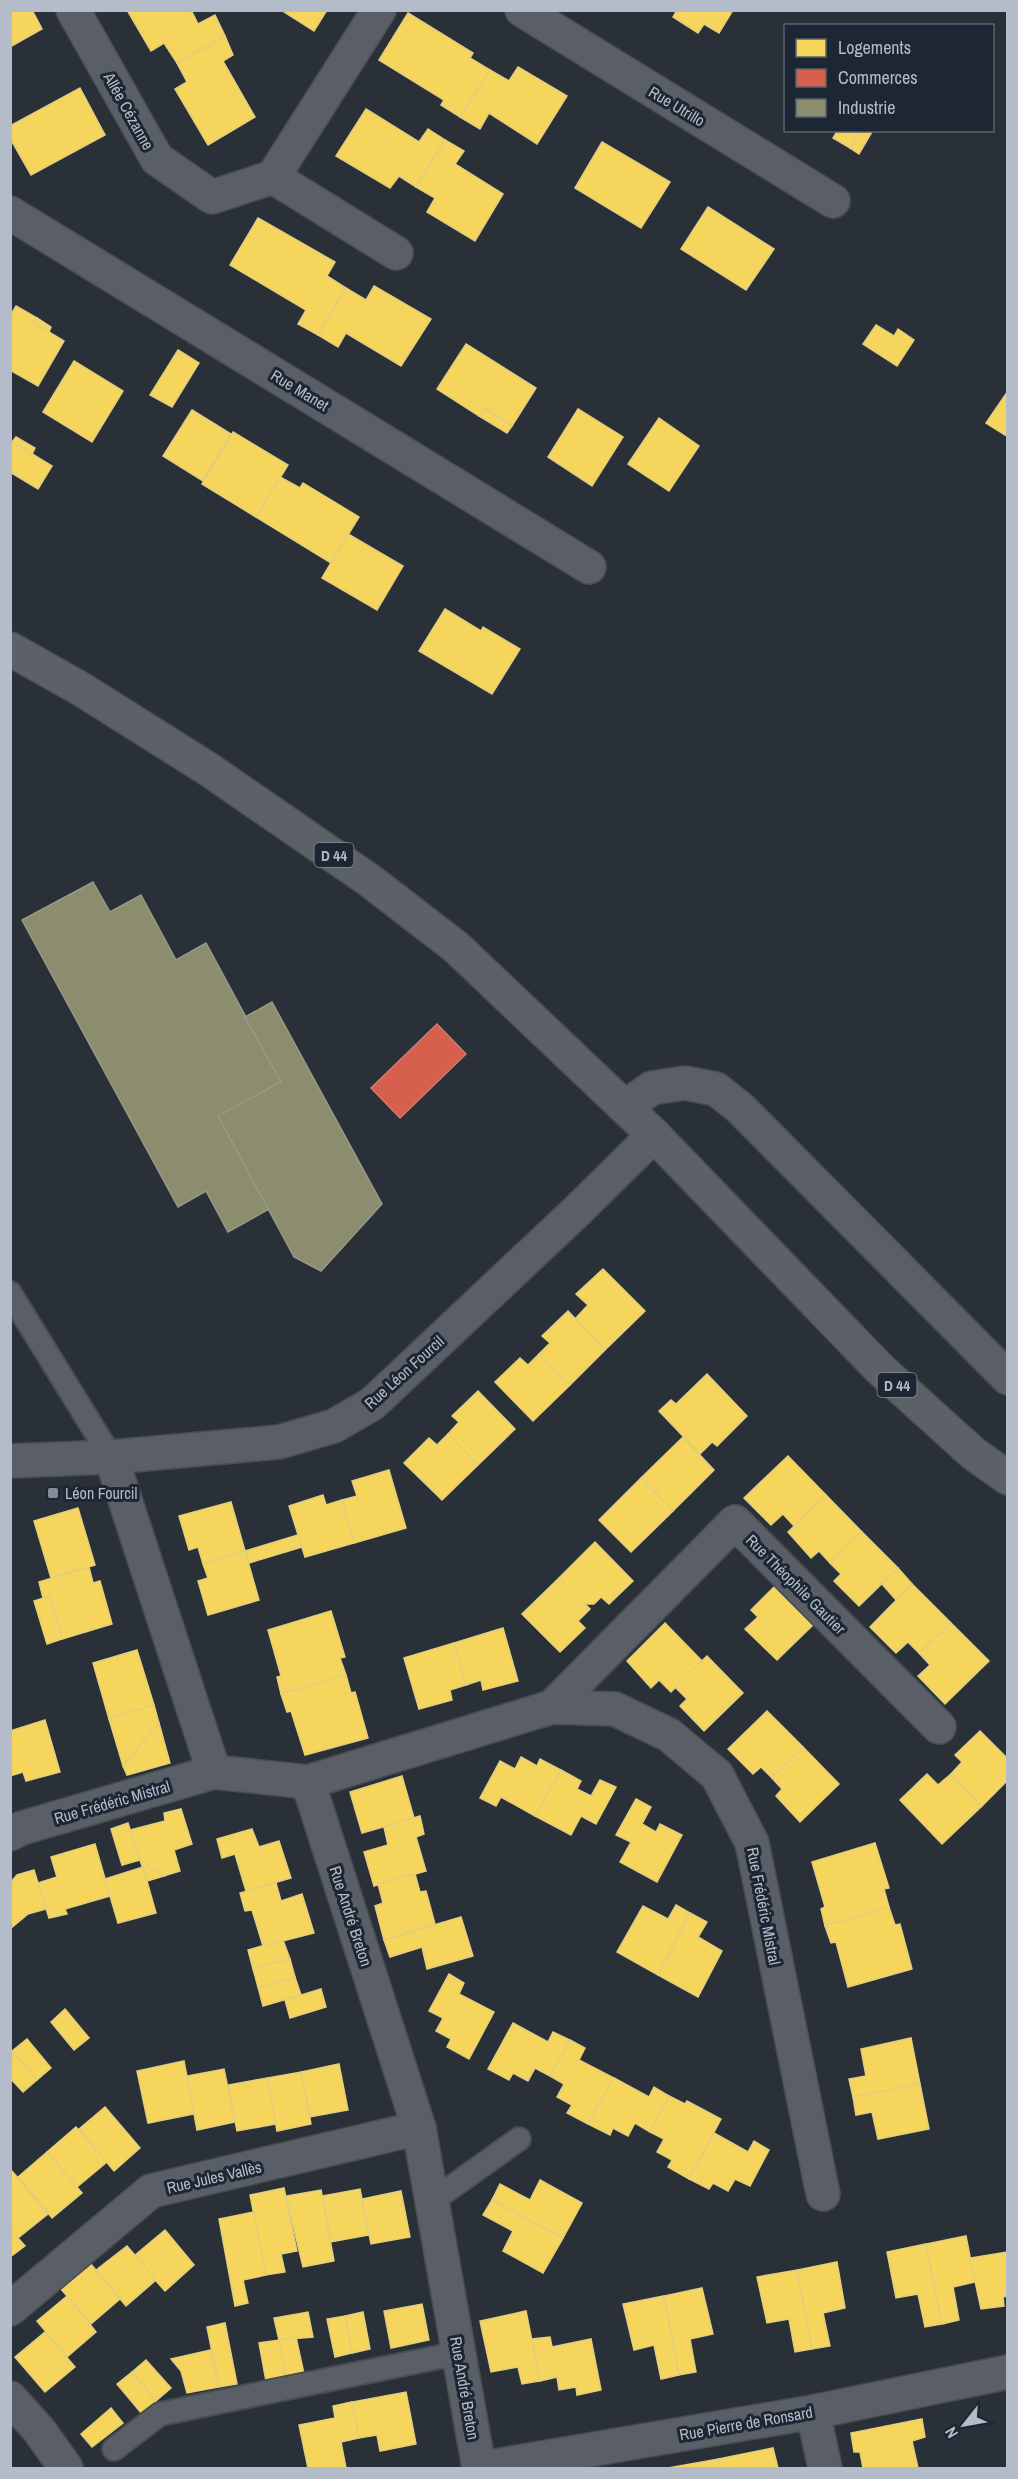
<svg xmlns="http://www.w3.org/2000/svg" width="1018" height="2479" font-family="'Archivo Narrow',sans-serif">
<rect width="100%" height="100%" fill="#2a3038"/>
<!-- homes -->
<g fill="#f6d55c" stroke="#e2ce7d" stroke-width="1.5">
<path d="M 10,10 L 32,10 L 42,29 L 10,47 Z"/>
<path d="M 127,10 L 191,10 L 198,24 L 215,15 L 225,36 L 177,63 L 164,43 L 151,51 Z"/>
<path d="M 281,10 L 327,10 L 314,31 Z"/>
<path d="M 677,10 L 733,10 L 719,33 L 704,24 L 698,33 L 673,17 Z"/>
<path d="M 408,13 L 473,53 L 470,58 L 490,70 L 460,117 L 441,105 L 444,100 L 379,60 Z"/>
<path d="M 225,36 L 233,55 L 223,61 L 255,117 L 208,145 L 175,89 L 187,82 L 177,63 Z"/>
<path d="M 518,67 L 567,96 L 537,144 L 489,113 L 480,129 L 460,117 L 490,70 L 509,81 Z"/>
<path d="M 80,88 L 105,135 L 31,175 L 10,138 L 10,126 Z"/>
<path d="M 366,109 L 419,142 L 428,129 L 445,140 L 416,187 L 399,176 L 390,188 L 336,156 Z"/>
<path d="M 838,130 L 861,130 L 850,148 L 833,138 Z"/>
<path d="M 861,130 L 873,130 L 859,154 L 850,148 Z"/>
<path d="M 445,140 L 464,151 L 455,164 L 503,194 L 475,241 L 427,212 L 435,198 L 416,187 Z"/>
<path d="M 602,142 L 670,182 L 641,228 L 575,188 Z"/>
<path d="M 708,207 L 774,249 L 746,290 L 681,249 Z"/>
<path d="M 258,218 L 335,262 L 327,276 L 346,288 L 318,335 L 298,324 L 306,310 L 230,265 Z"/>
<path d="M 374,286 L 431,319 L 401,366 L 346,333 L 338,347 L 318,335 L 346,288 L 366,300 Z"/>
<path d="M 16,306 L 37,318 L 34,323 L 64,341 L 38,386 L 10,370 L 10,316 Z"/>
<path d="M 37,318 L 51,327 L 49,332 L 34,323 Z"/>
<path d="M 876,325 L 894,336 L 898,329 L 914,340 L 897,366 L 863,344 Z"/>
<path d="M 466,344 L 536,388 L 512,426 L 484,408 L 479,416 L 437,389 Z"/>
<path d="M 178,350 L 199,363 L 172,407 L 150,395 Z"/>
<path d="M 74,361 L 123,391 L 92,442 L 43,412 Z"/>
<path d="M 1008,391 L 1008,437 L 986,423 Z"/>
<path d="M 484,408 L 512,426 L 507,433 L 479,416 Z"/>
<path d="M 578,409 L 623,437 L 592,486 L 548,457 Z"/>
<path d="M 192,410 L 231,434 L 203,481 L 163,456 Z"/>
<path d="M 659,418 L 699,446 L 669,491 L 628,464 Z"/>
<path d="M 233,432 L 288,465 L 256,517 L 202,484 Z"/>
<path d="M 16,437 L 35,448 L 32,454 L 12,442 Z"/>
<path d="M 11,441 L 52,466 L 38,489 L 10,472 Z"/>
<path d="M 280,477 L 300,488 L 303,483 L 359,517 L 331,563 L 256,517 Z"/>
<path d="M 348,534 L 403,566 L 377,610 L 322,578 Z"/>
<path d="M 445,609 L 481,631 L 483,627 L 520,649 L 492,694 L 419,651 Z"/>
<path d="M 603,1269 L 645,1311 L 605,1350 L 575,1319 L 588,1305 L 576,1294 Z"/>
<path d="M 568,1311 L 605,1350 L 570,1385 L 539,1354 L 550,1343 L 542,1336 Z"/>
<path d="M 539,1354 L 570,1385 L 533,1421 L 495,1382 L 520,1358 L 528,1365 Z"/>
<path d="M 707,1374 L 747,1416 L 717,1446 L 712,1442 L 700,1454 L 659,1411 L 671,1400 L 676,1404 Z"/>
<path d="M 478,1391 L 515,1429 L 478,1465 L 448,1434 L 459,1422 L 452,1416 Z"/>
<path d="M 448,1434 L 478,1465 L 442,1500 L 404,1463 L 429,1438 L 437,1445 Z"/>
<path d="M 683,1437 L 714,1470 L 673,1511 L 641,1478 Z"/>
<path d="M 788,1456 L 826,1495 L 794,1526 L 783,1514 L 771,1525 L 744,1498 Z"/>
<path d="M 389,1470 L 406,1528 L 354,1543 L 342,1500 L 357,1496 L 352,1481 Z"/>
<path d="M 641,1478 L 673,1511 L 631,1552 L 599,1520 Z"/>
<path d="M 323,1495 L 326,1505 L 342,1500 L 354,1543 L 305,1557 L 289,1506 Z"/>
<path d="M 826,1495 L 862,1532 L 830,1563 L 819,1551 L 811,1558 L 788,1532 Z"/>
<path d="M 231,1502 L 245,1551 L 203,1564 L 198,1547 L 189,1550 L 179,1516 Z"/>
<path d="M 78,1508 L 95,1565 L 51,1578 L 34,1521 Z"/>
<path d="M 862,1532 L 898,1568 L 859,1606 L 834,1581 L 841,1574 L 830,1563 Z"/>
<path d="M 298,1535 L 302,1547 L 249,1563 L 245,1551 Z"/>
<path d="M 595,1542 L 633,1581 L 609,1604 L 601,1597 L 594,1604 L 584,1604 L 559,1578 Z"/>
<path d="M 245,1551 L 259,1600 L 208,1615 L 198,1581 L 208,1578 L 203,1564 Z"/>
<path d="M 89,1567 L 93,1583 L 100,1581 L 112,1624 L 62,1639 L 50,1596 L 43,1598 L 39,1582 Z"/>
<path d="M 898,1568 L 912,1584 L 896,1600 L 882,1584 Z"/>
<path d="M 559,1578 L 590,1609 L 578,1621 L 585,1628 L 560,1652 L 522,1614 Z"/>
<path d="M 912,1584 L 951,1623 L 919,1653 L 908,1642 L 896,1653 L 870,1627 Z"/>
<path d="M 776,1585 L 814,1624 L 777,1660 L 745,1629 L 758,1617 L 751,1610 Z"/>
<path d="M 50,1596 L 62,1639 L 47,1644 L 34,1601 Z"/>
<path d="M 331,1611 L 345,1657 L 340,1658 L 346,1675 L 281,1694 L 277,1677 L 281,1676 L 268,1630 Z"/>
<path d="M 665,1623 L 702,1661 L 671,1692 L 659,1680 L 651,1688 L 627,1661 Z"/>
<path d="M 951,1623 L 989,1661 L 945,1704 L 918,1676 L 930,1665 L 919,1653 Z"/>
<path d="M 503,1628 L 518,1681 L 483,1690 L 481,1680 L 466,1685 L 454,1643 Z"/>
<path d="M 454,1643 L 466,1685 L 450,1690 L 452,1700 L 419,1709 L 404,1658 Z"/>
<path d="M 137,1650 L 154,1705 L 109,1719 L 93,1663 Z"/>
<path d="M 707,1656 L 743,1693 L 704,1731 L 680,1706 L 687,1699 L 675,1687 Z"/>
<path d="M 346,1675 L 351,1693 L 355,1692 L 368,1738 L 305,1755 L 291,1711 L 287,1712 L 281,1694 Z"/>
<path d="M 154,1705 L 159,1723 L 123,1766 L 109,1719 Z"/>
<path d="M 767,1711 L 803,1747 L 772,1778 L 761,1767 L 753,1774 L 728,1749 Z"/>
<path d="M 45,1720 L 60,1772 L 26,1781 L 23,1772 L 10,1776 L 10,1731 Z"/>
<path d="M 159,1723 L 170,1763 L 127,1775 L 123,1766 Z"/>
<path d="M 980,1731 L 1008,1759 L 1008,1780 L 982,1806 L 951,1774 L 962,1762 L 955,1755 Z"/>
<path d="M 803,1747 L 839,1784 L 800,1822 L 776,1796 L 782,1789 L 772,1778 Z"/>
<path d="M 521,1757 L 537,1766 L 540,1759 L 561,1770 L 535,1816 L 501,1797 L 496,1806 L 480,1798 L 500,1761 L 515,1769 Z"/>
<path d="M 561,1770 L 581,1781 L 577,1789 L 591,1796 L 600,1780 L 616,1787 L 596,1824 L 581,1816 L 571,1835 L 535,1816 Z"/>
<path d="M 927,1774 L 938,1785 L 951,1774 L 982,1806 L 942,1844 L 900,1800 Z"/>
<path d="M 402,1776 L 414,1818 L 362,1833 L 350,1792 Z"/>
<path d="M 636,1799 L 651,1807 L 642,1824 L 656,1832 L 660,1824 L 682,1835 L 657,1882 L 620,1862 L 631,1842 L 616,1835 Z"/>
<path d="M 181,1809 L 192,1844 L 174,1850 L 180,1871 L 164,1876 L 140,1860 L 130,1830 L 165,1821 L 164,1813 Z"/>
<path d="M 420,1816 L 424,1834 L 416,1837 L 426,1871 L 374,1886 L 364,1852 L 388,1845 L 384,1827 Z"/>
<path d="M 128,1823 L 140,1860 L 122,1865 L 111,1829 Z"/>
<path d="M 252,1829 L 259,1847 L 279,1841 L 291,1878 L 246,1891 L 235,1854 L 222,1858 L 217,1839 Z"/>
<path d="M 875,1843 L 889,1888 L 884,1889 L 889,1907 L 825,1926 L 821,1909 L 825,1907 L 812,1862 Z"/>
<path d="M 95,1844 L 110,1896 L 65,1909 L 67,1914 L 49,1918 L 38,1883 L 57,1877 L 51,1857 Z"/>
<path d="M 140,1860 L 164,1876 L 147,1881 Z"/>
<path d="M 143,1867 L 156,1913 L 118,1923 L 105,1879 Z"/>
<path d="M 34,1870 L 46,1909 L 28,1914 L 10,1929 L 10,1883 L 17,1875 Z"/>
<path d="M 415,1874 L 420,1892 L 426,1891 L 435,1924 L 384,1940 L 375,1906 L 383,1903 L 378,1884 Z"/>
<path d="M 276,1883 L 281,1901 L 302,1894 L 314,1933 L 263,1946 L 252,1910 L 245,1911 L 240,1893 Z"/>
<path d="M 676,1905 L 690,1913 L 658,1975 L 617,1952 L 643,1906 L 668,1919 Z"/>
<path d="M 889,1907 L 895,1925 L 900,1924 L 912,1969 L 848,1987 L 836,1942 L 831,1943 L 825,1926 Z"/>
<path d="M 690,1913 L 707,1922 L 698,1937 L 722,1951 L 698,1997 L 658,1975 Z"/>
<path d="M 461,1917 L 473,1956 L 427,1969 L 422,1947 L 390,1957 L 384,1940 Z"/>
<path d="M 283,1940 L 290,1959 L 253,1969 L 248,1950 Z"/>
<path d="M 290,1959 L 295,1977 L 258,1987 L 253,1969 Z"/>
<path d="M 449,1974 L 464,1983 L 459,1994 L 494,2012 L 469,2059 L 447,2047 L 451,2039 L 436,2031 L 443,2018 L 429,2011 Z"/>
<path d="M 295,1977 L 301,1995 L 263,2006 L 258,1987 Z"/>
<path d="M 321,1989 L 326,2007 L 290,2018 L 285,2000 Z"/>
<path d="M 65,2009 L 89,2038 L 74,2050 L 51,2022 Z"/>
<path d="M 513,2023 L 548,2042 L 553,2032 L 570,2040 L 550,2076 L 535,2068 L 528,2081 L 513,2073 L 509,2080 L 488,2069 Z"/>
<path d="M 911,2038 L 920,2084 L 853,2097 L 849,2079 L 866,2076 L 861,2049 Z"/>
<path d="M 27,2039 L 51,2068 L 37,2080 L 12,2051 Z"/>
<path d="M 570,2040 L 585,2048 L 579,2060 L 614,2078 L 588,2124 L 567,2113 L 572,2105 L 557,2097 L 564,2084 L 550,2076 Z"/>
<path d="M 12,2051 L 37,2080 L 23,2092 L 10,2078 Z"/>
<path d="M 184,2061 L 194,2114 L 148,2123 L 137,2071 Z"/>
<path d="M 339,2064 L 348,2110 L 310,2117 L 301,2072 Z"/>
<path d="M 224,2069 L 235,2122 L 197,2130 L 187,2076 Z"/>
<path d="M 301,2072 L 311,2124 L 277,2131 L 267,2078 Z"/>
<path d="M 267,2078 L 276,2124 L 237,2131 L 228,2085 Z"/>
<path d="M 614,2078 L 649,2097 L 654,2087 L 669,2096 L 650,2132 L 635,2123 L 628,2136 L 613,2128 L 610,2135 L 588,2124 Z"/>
<path d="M 920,2084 L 929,2129 L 878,2139 L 872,2112 L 856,2115 L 853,2097 Z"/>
<path d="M 669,2096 L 685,2104 L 687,2101 L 721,2119 L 689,2179 L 668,2167 L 672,2160 L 657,2152 L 664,2139 L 650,2132 Z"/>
<path d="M 105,2107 L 140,2148 L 114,2171 L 79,2129 Z"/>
<path d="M 76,2127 L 107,2162 L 77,2187 L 47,2152 Z"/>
<path d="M 714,2133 L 748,2152 L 754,2141 L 769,2150 L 750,2186 L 735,2179 L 728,2191 L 713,2183 L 709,2189 L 689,2179 Z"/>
<path d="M 47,2152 L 82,2193 L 52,2218 L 18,2177 Z"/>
<path d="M 12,2171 L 48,2214 L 18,2238 L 10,2229 L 10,2173 Z"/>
<path d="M 540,2180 L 582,2203 L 563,2238 L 492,2200 L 500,2184 L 530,2200 Z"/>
<path d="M 284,2188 L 297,2251 L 281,2254 L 285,2272 L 266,2275 L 250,2195 Z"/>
<path d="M 360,2189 L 369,2235 L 331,2242 L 322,2196 Z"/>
<path d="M 321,2190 L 334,2261 L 303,2267 L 286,2196 Z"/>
<path d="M 401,2191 L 410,2237 L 371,2244 L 362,2199 Z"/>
<path d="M 492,2200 L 563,2238 L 543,2273 L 503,2251 L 513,2231 L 483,2215 Z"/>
<path d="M 254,2212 L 266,2275 L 243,2280 L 248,2303 L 235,2306 L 219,2219 Z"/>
<path d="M 10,2229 L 25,2246 L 10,2257 Z"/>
<path d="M 165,2230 L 194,2265 L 165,2291 L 134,2256 Z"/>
<path d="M 966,2236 L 975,2282 L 953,2287 L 959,2320 L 942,2324 L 926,2244 Z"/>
<path d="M 926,2244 L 942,2324 L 925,2327 L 918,2294 L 896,2298 L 887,2252 Z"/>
<path d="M 127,2246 L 156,2280 L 126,2306 L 96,2270 Z"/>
<path d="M 1008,2252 L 1008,2296 L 1003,2297 L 1004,2306 L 981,2309 L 970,2258 Z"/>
<path d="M 837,2262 L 845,2308 L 823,2313 L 830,2346 L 812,2349 L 797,2270 Z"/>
<path d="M 90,2263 L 120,2299 L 91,2324 L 61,2289 Z"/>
<path d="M 797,2270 L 812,2349 L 795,2352 L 789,2319 L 767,2323 L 757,2277 Z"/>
<path d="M 702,2288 L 713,2334 L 690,2339 L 696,2372 L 679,2375 L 664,2296 Z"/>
<path d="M 67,2296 L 96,2332 L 67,2357 L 37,2321 Z"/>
<path d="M 664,2296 L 679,2375 L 661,2379 L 654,2345 L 634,2350 L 623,2304 Z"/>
<path d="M 422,2304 L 429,2340 L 391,2348 L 384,2311 Z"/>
<path d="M 526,2311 L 540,2381 L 522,2384 L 518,2367 L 491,2372 L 480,2321 Z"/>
<path d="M 308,2312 L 313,2337 L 279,2340 L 274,2318 Z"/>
<path d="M 363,2312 L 370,2349 L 352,2353 L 345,2316 Z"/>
<path d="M 345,2316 L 352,2353 L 335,2357 L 327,2319 Z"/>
<path d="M 225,2323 L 237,2384 L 219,2387 L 207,2327 Z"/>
<path d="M 45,2332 L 75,2367 L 45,2392 L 15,2357 Z"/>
<path d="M 296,2337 L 304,2374 L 286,2377 L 279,2340 Z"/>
<path d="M 550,2337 L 552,2347 L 591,2339 L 601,2390 L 577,2395 L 576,2387 L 559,2390 L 557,2377 L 540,2381 L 532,2339 Z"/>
<path d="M 279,2340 L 286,2377 L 266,2381 L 259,2343 Z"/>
<path d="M 211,2350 L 219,2387 L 187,2393 L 181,2371 L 171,2359 Z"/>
<path d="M 146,2360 L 171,2388 L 156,2401 L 132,2372 Z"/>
<path d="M 132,2372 L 156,2401 L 142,2414 L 117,2384 Z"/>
<path d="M 406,2392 L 416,2444 L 380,2451 L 377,2435 L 359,2438 L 352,2402 Z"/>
<path d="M 352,2402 L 359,2438 L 341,2442 L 346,2468 L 308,2468 L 299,2425 L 335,2418 L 333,2406 Z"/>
<path d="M 111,2408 L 123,2423 L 92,2447 L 81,2434 Z"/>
<path d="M 922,2419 L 925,2437 L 912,2441 L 918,2468 L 863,2468 L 860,2452 L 854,2452 L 851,2433 Z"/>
<path d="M 773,2448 L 778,2468 L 720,2468 L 718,2459 Z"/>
<path d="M 718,2459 L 720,2468 L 668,2468 Z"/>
</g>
<!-- shops -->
<path fill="#d6604d" stroke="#cc7c72" stroke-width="1.5" d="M 437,1024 L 466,1054 L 400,1118 L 371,1088 Z"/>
<!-- industry -->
<g fill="#8c8c6e" stroke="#989a89" stroke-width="1.5">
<path d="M 93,882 L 110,912 L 141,895 L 176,960 L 206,943 L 281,1082 L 218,1116 L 269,1209 L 228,1232 L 206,1191 L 178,1207 L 22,920 Z"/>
<path d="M 272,1002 L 382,1204 L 321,1271 L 294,1257 L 218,1116 L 281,1082 L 245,1017 Z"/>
</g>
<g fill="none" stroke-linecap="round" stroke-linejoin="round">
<defs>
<g id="lane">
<path d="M 10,1293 L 111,1457"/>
<path d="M 432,2201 L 519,2139"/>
<path d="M 114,2449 L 160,2414 L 459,2353"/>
</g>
<g id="street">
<path d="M 73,10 L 157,159 L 212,197 L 273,177 L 379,10"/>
<path d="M 522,10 L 833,201"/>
<path d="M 273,177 L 396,253"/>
<path d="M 10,213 L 589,567"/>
<path d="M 625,1107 L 652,1088 L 685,1083 L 716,1089 L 740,1108 L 1008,1378"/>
<path d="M 111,1457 L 214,1772 L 308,1782 L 419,2128 L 479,2468"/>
<path d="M 10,1461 L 111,1457 L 279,1442 L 334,1426 L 372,1404 L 577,1211 L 654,1135"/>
<path d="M 552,1707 L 735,1522 L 939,1727"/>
<path d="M 308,1782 L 552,1707 L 615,1709 L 669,1735 L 717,1775 L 752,1843 L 823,2194"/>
<path d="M 10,1834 L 22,1828 L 214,1772"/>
<path d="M 10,2309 L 151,2191 L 419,2128"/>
<path d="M 10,2398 L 39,2430 L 66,2468"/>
<path d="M 813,2412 L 825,2468"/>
<path d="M 483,2468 L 813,2412 L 1008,2372"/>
</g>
<path id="primary" d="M 10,649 L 81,689 L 208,769 L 369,880 L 456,947 L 654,1135 L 880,1369 L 974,1454 L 1008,1478"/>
</defs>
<!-- lane casing -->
<use href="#lane" stroke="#484c53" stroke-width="26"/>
<!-- street casing -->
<use href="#street" stroke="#484c53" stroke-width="36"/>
<!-- primary casing -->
<use href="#primary" stroke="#484c55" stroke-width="36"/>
<!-- lane -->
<use href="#lane" stroke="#5a5e66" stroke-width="22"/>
<!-- street -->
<use href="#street" stroke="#5a5e66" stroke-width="33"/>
<!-- primary -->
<use href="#primary" stroke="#5c6168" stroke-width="33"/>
</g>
<!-- markers -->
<rect fill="#848b96" stroke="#1d2633" stroke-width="2" x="47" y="1487" width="12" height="12" rx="3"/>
<g text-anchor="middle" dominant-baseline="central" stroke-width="6" stroke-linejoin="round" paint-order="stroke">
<!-- shield labels -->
<g fill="#1d2633" stroke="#878f9c" stroke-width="1.5">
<rect x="314.5" y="843" width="39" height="24" rx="4.5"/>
<rect x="877.5" y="1373" width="39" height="24" rx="4.5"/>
</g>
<g font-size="15" font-weight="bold" fill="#b4bcc9">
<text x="334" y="855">D 44</text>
<text x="897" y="1385">D 44</text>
</g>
<!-- street labels -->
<g font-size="16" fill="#b4bcc9" stroke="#1d2633">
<text transform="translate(677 106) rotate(31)">Rue Utrillo</text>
<text transform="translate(129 111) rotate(61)">Allée Cézanne</text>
<text transform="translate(300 390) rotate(31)">Rue Manet</text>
<text transform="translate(404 1372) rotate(-42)">Rue Léon Fourcil</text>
<text transform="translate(796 1584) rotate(45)">Rue Théophile Gautier</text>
<text transform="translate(112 1802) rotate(-16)">Rue Frédéric Mistral</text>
<text transform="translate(764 1906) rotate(79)">Rue Frédéric Mistral</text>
<text transform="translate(351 1916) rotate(72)">Rue André Breton</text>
<text transform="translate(214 2177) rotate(-13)">Rue Jules Vallès</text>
<text transform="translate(465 2388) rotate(80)">Rue André Breton</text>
<text transform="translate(746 2423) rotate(-10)">Rue Pierre de Ronsard</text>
</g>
<!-- poi labels -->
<g font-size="16" fill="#b4bcc9" stroke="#1d2633" text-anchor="start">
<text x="65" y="1493">Léon Fourcil</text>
</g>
</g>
<!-- border -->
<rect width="1018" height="2479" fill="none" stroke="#b4bcc9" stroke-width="24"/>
<!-- legend -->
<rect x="784" y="24" width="210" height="108" fill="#1d2633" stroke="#59626f" stroke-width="1.5"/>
<rect x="796" y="39" width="30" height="18" fill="#f6d55c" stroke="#59626f" stroke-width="1.5"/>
<text x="838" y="54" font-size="18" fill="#b4bcc9">Logements</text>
<rect x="796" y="69" width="30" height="18" fill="#d6604d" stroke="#59626f" stroke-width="1.5"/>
<text x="838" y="84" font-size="18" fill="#b4bcc9">Commerces</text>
<rect x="796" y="99" width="30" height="18" fill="#8c8c6e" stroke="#59626f" stroke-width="1.5"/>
<text x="838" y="114" font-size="18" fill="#b4bcc9">Industrie</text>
<!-- north arrow -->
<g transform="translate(964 2425) rotate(239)" stroke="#1d2633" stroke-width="4.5" paint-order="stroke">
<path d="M0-4.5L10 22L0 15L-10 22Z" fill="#b4bcc9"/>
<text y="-9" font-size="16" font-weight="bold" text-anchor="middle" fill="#b4bcc9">N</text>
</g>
</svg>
